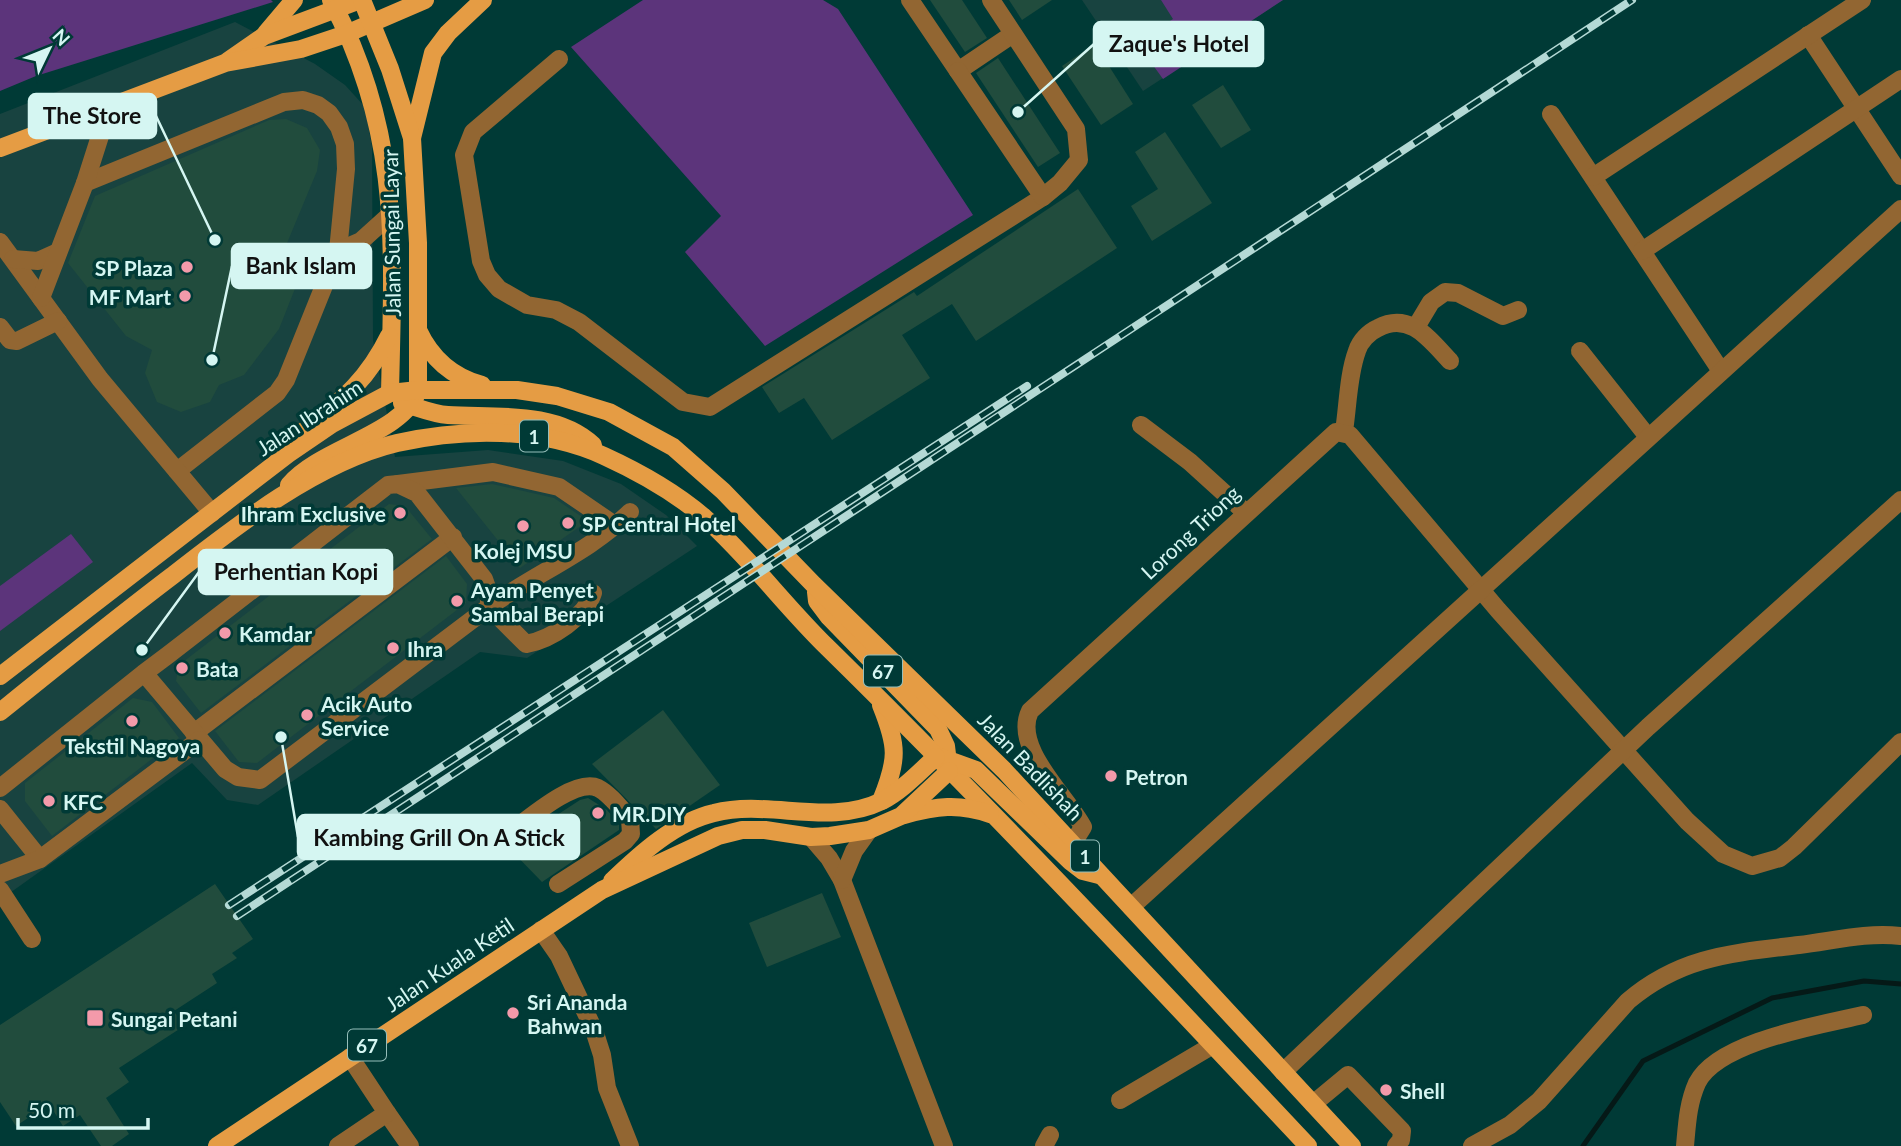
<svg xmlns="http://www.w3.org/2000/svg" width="1901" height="1146" font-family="Lato,sans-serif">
<rect width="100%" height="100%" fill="#003a36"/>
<!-- built -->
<g fill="#184340">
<path d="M 1082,0 L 1283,0 L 1143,91 Z"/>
<path d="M 235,22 L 315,64 L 345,85 L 365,107 L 372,147 L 373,340 L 395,457 L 488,450 L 563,461 L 621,484 L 666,515 L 697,546 L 527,658 L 480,652 L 258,805 L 227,800 L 192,763 L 0,900 L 0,114 Z"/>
</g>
<!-- green -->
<g fill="#5c347b">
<path d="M 0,0 L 271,0 L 273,2 L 36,76 L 0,91 Z"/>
<path d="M 643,0 L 823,0 L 838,9 L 973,215 L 765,346 L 685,252 L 721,216 L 571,47 Z"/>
<path d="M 1161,0 L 1283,0 L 1163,79 L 1137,43 L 1173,19 Z"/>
<path d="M 71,534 L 93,562 L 0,631 L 0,586 Z"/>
</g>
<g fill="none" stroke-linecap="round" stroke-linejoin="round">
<!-- stream -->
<path stroke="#051917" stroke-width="5" d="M 1583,1146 L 1643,1061 L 1772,998 L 1864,981 L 1901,984"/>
</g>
<!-- building -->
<g fill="#214c3d">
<path d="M 930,0 L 962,0 L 987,38 L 965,52 Z"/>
<path d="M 1009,0 L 1052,0 L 1022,20 Z"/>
<path d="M 1095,44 L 1133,104 L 1101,125 L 1062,66 Z"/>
<path d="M 998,58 L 1060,153 L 1038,167 L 976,73 Z"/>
<path d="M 1223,85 L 1251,130 L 1221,148 L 1192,105 Z"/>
<path d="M 286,119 L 307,128 L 320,150 L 317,171 L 285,248 L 302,257 L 302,271 L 279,329 L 244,375 L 219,385 L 210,402 L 181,412 L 157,402 L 145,373 L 152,350 L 126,336 L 68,263 L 95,196 L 269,120 Z"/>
<path d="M 1165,132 L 1212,203 L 1152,241 L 1131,206 L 1158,189 L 1135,152 Z"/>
<path d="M 1078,189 L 1117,248 L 976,341 L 952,304 L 902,335 L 930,378 L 832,440 L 804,398 L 779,413 L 762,387 L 914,292 L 917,296 Z"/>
<path d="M 492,484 L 554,498 L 588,521 L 520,568 L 456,488 Z"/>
<path d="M 389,504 L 405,506 L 432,539 L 201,713 L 176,681 L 179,665 Z"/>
<path d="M 446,556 L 467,584 L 466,603 L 257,763 L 239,762 L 215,731 Z"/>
<path d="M 133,698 L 152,702 L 179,738 L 52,836 L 25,801 L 25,783 Z"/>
<path d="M 663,710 L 720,785 L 656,829 L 592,764 Z"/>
<path d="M 588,798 L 607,810 L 619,824 L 619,830 L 542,882 L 508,847 L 580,800 Z"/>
<path d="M 215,884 L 253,939 L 232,953 L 237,958 L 212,974 L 217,983 L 174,1011 L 184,1026 L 119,1068 L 129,1082 L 106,1098 L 129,1134 L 112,1146 L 101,1146 L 80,1115 L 63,1126 L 49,1104 L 16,1126 L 0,1102 L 0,1025 Z"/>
<path d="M 822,893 L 841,937 L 767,967 L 749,923 Z"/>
</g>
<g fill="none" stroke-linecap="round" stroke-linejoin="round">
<!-- minor -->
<g stroke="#926632" stroke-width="18">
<path d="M 910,0 L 958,71 L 1013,34"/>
<path d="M 1808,35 L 1901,176"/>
<path d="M 559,59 L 473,132 L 464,155 L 481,261 L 487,275 L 499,289 L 527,305 L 556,310 L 579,322 L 683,402 L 710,407 L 1043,197 L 1060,183 L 1079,160 L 1076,129 L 991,0"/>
<path d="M 958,71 L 1043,197"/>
<path d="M 1551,114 L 1721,371"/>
<path d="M 1593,177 L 1862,0"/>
<path d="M 85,183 L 284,102 L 303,100 L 318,105 L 329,113 L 339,127 L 345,144 L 346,169 L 338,251 L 286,380 L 277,393 L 177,471"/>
<path d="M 0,242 L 100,379 L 212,513"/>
<path d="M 338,251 L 361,241 L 392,213"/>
<path d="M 1642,251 L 1901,79"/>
<path d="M 13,259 L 38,261 L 58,252"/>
<path d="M 41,298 L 85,183 L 109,108"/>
<path d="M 0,327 L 10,340 L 17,341 L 58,321"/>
<path d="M 1416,327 L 1431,302 L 1445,292 L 1458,293 L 1503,316 L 1518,310"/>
<path d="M 1580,351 L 1648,437"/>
<path d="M 1141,425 L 1190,462 L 1245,512"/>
<path d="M 1344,431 C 1348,406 1348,375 1357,351 C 1360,341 1369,332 1378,328 C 1410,311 1430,340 1450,361"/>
<path d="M 398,484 L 493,472 L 559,487 L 616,526"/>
<path d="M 593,593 C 586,616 551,640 526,644 L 489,607 C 534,574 590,552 630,512"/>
<path d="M 194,733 L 453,537"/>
<path d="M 0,788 L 144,673 L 168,655 L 388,485 L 398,484 L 417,493 L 484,579 L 489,593 L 489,607 L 260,780 L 238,777 L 225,769 L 144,673"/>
<path d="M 0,809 L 40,859"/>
<path d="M 504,837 C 524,823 574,777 598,788 C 610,794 621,809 630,819 L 631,834 L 625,841 L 558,884"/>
<path d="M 811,837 L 829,858 L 842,880 L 944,1146"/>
<path d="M 1073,843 L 1083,827 C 1067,796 1012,748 1030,711 L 1336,432 L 1350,435 L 1498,610 L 1687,821 L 1723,854 L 1752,866 L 1780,858 L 1794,847 L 1901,742"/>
<path d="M 0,874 L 40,859 L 199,740"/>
<path d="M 842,880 L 854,851 L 869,830"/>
<path d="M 0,890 L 32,939"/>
<path d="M 1131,907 L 1901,209"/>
<path d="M 541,930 L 559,956 L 594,1030 L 602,1055 L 607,1088 L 630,1146"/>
<path d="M 1283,1072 L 1648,727 L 1901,500"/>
<path d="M 1120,1100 L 1213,1045"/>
<path d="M 1313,1104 L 1348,1075 L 1402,1131 L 1401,1140 L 1396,1146"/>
<path d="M 387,1113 L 410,1146"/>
<path d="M 338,1146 L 387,1113 L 350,1057"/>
<path d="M 1044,1146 L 1050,1135"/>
<path d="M 1472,1146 L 1510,1125 L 1539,1101 L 1628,1001 C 1681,956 1733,953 1799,945 C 1833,941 1866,932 1901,936"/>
<path d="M 1685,1146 C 1687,1124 1688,1103 1697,1083 C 1718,1041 1821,1025 1863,1015"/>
</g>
<!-- major -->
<g stroke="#e59c44" stroke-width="18">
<path d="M 331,0 C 402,135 393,247 390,393"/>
<path d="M 266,33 L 294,0"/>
<path d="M 228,61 L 264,36 L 360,0"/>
<path d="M 412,138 L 433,53 L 448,33 L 483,0"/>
<path d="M 0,148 L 225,63 L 301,49 L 346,34 L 425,0"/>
<path d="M 418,330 C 431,358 452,377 482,385"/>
<path d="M 402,403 C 417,407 432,414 448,415 C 494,418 556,410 593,445"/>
<path d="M 304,431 C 342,400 367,381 389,336"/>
<path d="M 289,485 C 321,447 405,434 418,390 L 418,243 L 412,138 L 390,69 L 362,0"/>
<path d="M 816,592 L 817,601 L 829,617 L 938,729 L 946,746 L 949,771"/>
<path d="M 0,676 L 288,454 L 332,424 L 390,393 L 418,390 L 517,390 L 557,396 L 609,412 L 673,447 L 723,491 L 814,585 L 1004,770 L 1352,1146"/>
<path d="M 881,705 C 898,747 898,759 881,801"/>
<path d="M 0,712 C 57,666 114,620 172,576 C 236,526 317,462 397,443 C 464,428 540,427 604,456 C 639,472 676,493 705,518 C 749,557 785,606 827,647 C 992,809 1150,978 1308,1146"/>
<path d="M 940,757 L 976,770 L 1070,861 L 1083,871 L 1099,875"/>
<path d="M 904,815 C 936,806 959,803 990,814"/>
<path d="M 612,881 C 640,854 675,822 714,813 C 769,799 829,827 882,801 C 903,790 919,772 936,757"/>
<path d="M 217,1146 L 602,890 L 718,836 L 742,830 L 765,830 L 811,837 L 830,836 L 869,830 L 901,816 L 949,771"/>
</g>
<defs>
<g id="rail">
<path d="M 229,905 L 1027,386"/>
<path d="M 237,916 L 1632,0"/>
</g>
</defs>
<!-- rail casing -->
<use href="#rail" stroke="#b4d9d5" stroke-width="8"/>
<!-- rail -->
<use href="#rail" stroke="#003a36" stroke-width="5" stroke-dasharray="16" stroke-linecap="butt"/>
</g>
<!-- markers -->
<g fill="#f39aaa" stroke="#003a36" stroke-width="2.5">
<circle cx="187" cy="267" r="7"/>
<circle cx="185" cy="296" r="7"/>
<circle cx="400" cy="513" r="7"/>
<circle cx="568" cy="523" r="7"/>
<circle cx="523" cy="526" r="7"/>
<circle cx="457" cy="601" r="7"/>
<circle cx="225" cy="633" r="7"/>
<circle cx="393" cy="648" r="7"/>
<circle cx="182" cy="668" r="7"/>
<circle cx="307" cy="715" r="7"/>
<circle cx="132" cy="721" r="7"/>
<circle cx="1111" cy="776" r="7"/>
<circle cx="49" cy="801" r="7"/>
<circle cx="598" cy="813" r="7"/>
<circle cx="513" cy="1013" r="7"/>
<rect x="86" y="1009" width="18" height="18" rx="3.5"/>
<circle cx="1386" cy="1090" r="7"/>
</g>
<g text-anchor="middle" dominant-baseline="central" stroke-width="7" stroke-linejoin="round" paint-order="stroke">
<!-- shield labels -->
<g fill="#003a36" stroke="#95beba" stroke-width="2">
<rect x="520" y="420.5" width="28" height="31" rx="5"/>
<rect x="864" y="655.5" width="38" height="31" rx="5"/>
<rect x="1071" y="840.5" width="28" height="31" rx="5"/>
<rect x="348" y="1029.5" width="38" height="31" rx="5"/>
</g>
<g font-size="19" font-weight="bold" fill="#d5f6f2">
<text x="534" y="436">1</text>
<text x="883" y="671">67</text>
<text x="1085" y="856">1</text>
<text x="367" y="1045">67</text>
</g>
<!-- street labels -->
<g font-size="21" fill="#d5f6f2" stroke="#003a36">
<text transform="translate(391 233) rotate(-91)">Jalan Sungai Layar</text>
<text transform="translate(309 417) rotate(-33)">Jalan Ibrahim</text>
<text transform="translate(1190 532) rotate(-43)">Lorong Triong</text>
<text transform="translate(1031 766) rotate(46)">Jalan Badlishah</text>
<text transform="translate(449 964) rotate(-34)">Jalan Kuala Ketil</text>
</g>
<!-- poi labels -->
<g font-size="21" font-weight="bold" fill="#d5f6f2" stroke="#003a36" text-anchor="start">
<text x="173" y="267" text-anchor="end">SP Plaza</text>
<text x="171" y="296" text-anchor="end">MF Mart</text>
<text x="386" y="513" text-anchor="end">Ihram Exclusive</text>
<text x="582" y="523">SP Central Hotel</text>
<text x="523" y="550" text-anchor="middle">Kolej MSU</text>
<text x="471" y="589">Ayam Penyet<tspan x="471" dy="24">Sambal Berapi</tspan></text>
<text x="239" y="633">Kamdar</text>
<text x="407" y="648">Ihra</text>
<text x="196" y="668">Bata</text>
<text x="321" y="703">Acik Auto<tspan x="321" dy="24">Service</tspan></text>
<text x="132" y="745" text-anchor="middle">Tekstil Nagoya</text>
<text x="1125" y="776">Petron</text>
<text x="63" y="801">KFC</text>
<text x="612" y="813">MR.DIY</text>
<text x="527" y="1001">Sri Ananda<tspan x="527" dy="24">Bahwan</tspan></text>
<text x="111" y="1018">Sungai Petani</text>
<text x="1400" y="1090">Shell</text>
</g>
</g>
<!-- callouts -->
<path fill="none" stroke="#d5f6f2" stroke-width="2.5" d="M1018 112L1094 44M215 240L156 116M212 360L232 266M142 650L199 572M281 737L298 837"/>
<g fill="#d5f6f2" stroke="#003a36" stroke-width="2.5">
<circle cx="1018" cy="112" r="7"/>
<circle cx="215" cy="240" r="7"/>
<circle cx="212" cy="360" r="7"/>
<circle cx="142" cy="650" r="7"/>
<circle cx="281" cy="737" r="7"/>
</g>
<g fill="#d5f6f2" stroke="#d5f6f2" stroke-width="2.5">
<rect x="1094" y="22" width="169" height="44" rx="7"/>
<rect x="29" y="94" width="127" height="44" rx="7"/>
<rect x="232" y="244" width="139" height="44" rx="7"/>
<rect x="199" y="550" width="193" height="44" rx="7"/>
<rect x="298" y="815" width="281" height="44" rx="7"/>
</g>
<g font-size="23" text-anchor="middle" font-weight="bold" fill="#111">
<text x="1179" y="52">Zaque's Hotel</text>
<text x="92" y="124">The Store</text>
<text x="301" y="274">Bank Islam</text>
<text x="296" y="580">Perhentian Kopi</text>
<text x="439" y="846">Kambing Grill On A Stick</text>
</g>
<!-- north arrow -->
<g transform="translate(49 49) rotate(47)" stroke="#003a36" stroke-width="5" paint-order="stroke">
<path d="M0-5L12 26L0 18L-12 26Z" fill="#d5f6f2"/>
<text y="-10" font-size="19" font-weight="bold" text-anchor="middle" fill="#d5f6f2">N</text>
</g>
<!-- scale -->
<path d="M18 1118v10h130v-10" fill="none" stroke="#d5f6f2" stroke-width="3.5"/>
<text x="28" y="1118" font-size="21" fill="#d5f6f2" stroke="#003a36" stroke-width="5" paint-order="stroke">50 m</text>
</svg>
